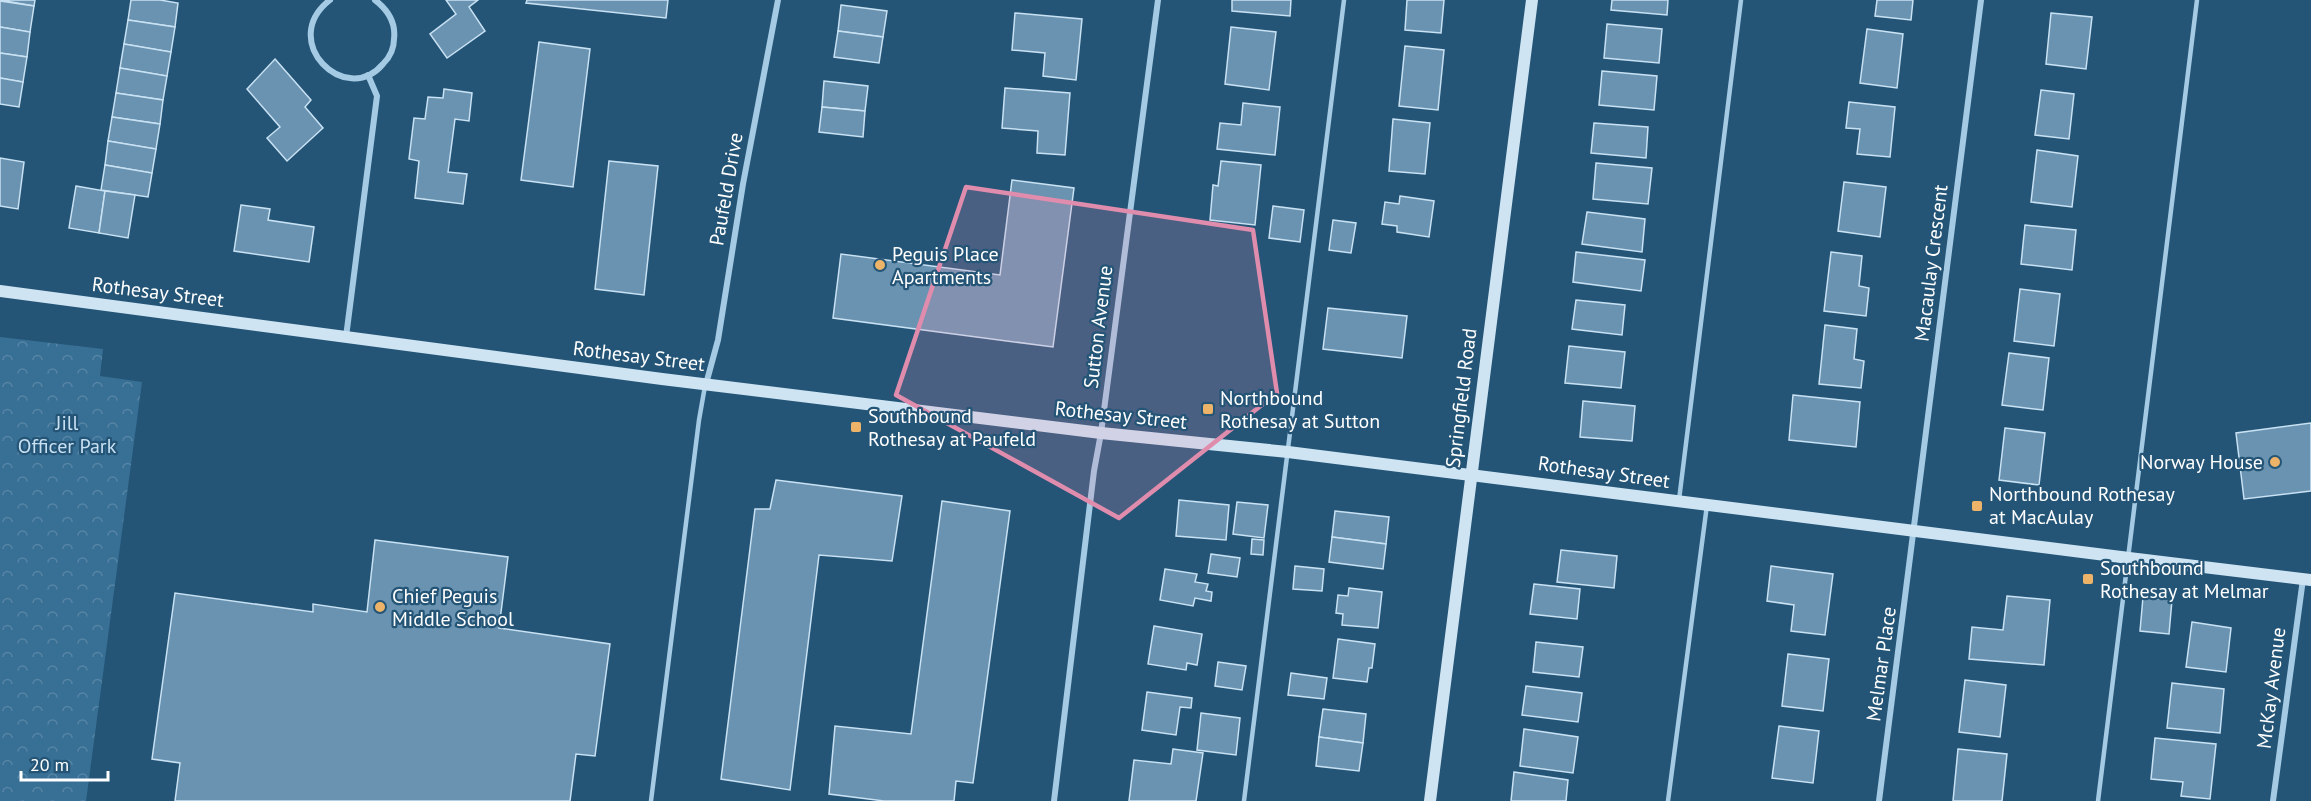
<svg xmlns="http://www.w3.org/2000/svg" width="2311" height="801" font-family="'PT Sans',sans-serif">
<defs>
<pattern id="park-crowns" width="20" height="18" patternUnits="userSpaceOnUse" patternTransform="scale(1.5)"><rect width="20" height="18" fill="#386f95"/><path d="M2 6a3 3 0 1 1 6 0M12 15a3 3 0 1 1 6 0" fill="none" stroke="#5685a5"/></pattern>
</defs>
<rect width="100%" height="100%" fill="#245577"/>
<!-- park -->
<path fill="url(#park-crowns)" d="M 0,337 L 103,349 L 100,376 L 142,382 L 86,801 L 0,801 Z"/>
<!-- building -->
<g fill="#6993b0" stroke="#c8e1f3" stroke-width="1.5">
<path d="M 0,0 L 35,0 L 34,6 Z"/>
<path d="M 131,0 L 160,0 L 178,3 L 175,27 L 128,20 Z"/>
<path d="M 446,0 L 478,0 L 469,7 L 485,31 L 447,58 L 430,34 L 456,14 Z"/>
<path d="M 527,0 L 668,0 L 666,18 L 526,3 Z"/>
<path d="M 1232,0 L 1291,0 L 1290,16 L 1232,11 Z"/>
<path d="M 1407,0 L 1444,0 L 1441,33 L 1405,30 Z"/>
<path d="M 1612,0 L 1668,0 L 1667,15 L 1611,10 Z"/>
<path d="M 1877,0 L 1913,0 L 1911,20 L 1875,16 Z"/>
<path d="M 0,1 L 34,6 L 30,32 L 0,27 Z"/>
<path d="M 841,5 L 887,11 L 883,37 L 838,31 Z"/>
<path d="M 1015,13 L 1082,19 L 1076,80 L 1043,76 L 1045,53 L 1012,50 Z"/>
<path d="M 2051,13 L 2092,17 L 2086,69 L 2046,64 Z"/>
<path d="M 128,20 L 175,27 L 171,52 L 124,44 Z"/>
<path d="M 1607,24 L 1662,29 L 1659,63 L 1604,58 Z"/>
<path d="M 0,27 L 30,32 L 27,57 L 0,53 Z"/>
<path d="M 1231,27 L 1276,32 L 1269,90 L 1225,84 Z"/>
<path d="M 1867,29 L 1903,34 L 1897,88 L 1860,83 Z"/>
<path d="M 838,31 L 883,37 L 879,63 L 834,57 Z"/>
<path d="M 539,42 L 590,49 L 573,187 L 521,180 Z"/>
<path d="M 124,44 L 171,52 L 167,76 L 120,68 Z"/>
<path d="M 1405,46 L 1444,50 L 1438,110 L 1399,106 Z"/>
<path d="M 0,53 L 27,57 L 23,82 L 0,78 Z"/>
<path d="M 275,59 L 311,100 L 305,107 L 323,128 L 287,161 L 267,138 L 280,127 L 247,89 Z"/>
<path d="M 120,68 L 167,76 L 163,100 L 116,93 Z"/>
<path d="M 1602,71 L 1657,76 L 1654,110 L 1599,105 Z"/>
<path d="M 0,78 L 23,82 L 19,107 L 0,104 Z"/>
<path d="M 824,81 L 868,86 L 865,111 L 822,107 Z"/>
<path d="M 1005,88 L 1070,93 L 1065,155 L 1037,153 L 1038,131 L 1002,128 Z"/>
<path d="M 444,89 L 472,93 L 469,121 L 455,119 L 448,172 L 467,174 L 463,204 L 415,198 L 419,161 L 409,159 L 414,118 L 425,119 L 428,97 L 443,98 Z"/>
<path d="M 2041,90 L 2074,94 L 2069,139 L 2035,135 Z"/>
<path d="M 116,93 L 163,100 L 160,124 L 112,117 Z"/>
<path d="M 1849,102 L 1895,107 L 1890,157 L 1857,154 L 1860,129 L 1846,128 Z"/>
<path d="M 1243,103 L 1280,107 L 1275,155 L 1217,149 L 1220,123 L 1241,125 Z"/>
<path d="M 822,107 L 865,111 L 863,137 L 819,132 Z"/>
<path d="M 112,117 L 160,124 L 156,149 L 108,141 Z"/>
<path d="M 1393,119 L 1430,123 L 1425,174 L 1389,171 Z"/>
<path d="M 1594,123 L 1648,127 L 1646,158 L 1591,153 Z"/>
<path d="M 108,141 L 156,149 L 152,173 L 105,165 Z"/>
<path d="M 2037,150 L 2078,156 L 2072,207 L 2031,202 Z"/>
<path d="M 0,158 L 24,162 L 18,209 L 0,206 Z"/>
<path d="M 609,161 L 658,166 L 644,295 L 595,289 Z"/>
<path d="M 1221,161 L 1261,165 L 1255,225 L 1210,220 L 1213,185 L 1218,186 Z"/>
<path d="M 1596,163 L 1652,168 L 1648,204 L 1593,199 Z"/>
<path d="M 105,165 L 152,173 L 148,197 L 101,190 Z"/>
<path d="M 1012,180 L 1074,188 L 1053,347 L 833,318 L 841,254 L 1000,275 Z"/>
<path d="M 1844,182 L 1886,187 L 1880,237 L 1838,231 Z"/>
<path d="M 76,186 L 105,191 L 99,233 L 69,228 Z"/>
<path d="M 105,191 L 135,195 L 128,238 L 99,233 Z"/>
<path d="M 1400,196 L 1434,201 L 1429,237 L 1397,232 L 1397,226 L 1382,224 L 1385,202 L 1399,204 Z"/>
<path d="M 241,205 L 270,209 L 268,220 L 314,227 L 309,262 L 234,251 Z"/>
<path d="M 1273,206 L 1304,210 L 1300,242 L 1269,238 Z"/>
<path d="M 1587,212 L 1645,219 L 1642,252 L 1582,244 Z"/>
<path d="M 1333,220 L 1356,223 L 1351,253 L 1329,250 Z"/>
<path d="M 2025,225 L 2076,230 L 2072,270 L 2021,264 Z"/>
<path d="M 1576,252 L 1645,260 L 1641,291 L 1573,282 Z"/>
<path d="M 1831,252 L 1862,256 L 1859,286 L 1869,288 L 1866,316 L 1824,311 Z"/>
<path d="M 2020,289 L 2060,294 L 2054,346 L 2014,341 Z"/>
<path d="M 1576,300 L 1625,305 L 1622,335 L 1572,329 Z"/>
<path d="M 1328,308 L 1407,316 L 1402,358 L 1323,349 Z"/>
<path d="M 1825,325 L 1857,329 L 1854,359 L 1864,361 L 1861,388 L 1819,384 Z"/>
<path d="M 1569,346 L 1625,352 L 1621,388 L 1565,383 Z"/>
<path d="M 2009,353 L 2049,358 L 2043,410 L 2002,405 Z"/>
<path d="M 1793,395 L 1860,402 L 1856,447 L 1789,440 Z"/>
<path d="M 1583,401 L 1635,406 L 1632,441 L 1580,437 Z"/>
<path d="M 2311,423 L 2311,491 L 2244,499 L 2236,433 Z"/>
<path d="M 2005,428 L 2045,433 L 2039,485 L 1999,480 Z"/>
<path d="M 776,480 L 902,496 L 892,561 L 819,555 L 790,790 L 721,779 L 755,509 L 770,509 Z"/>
<path d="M 1179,500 L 1229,505 L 1226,540 L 1176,536 Z"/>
<path d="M 942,501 L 1010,511 L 973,783 L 956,781 L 954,801 L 884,801 L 829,794 L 835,726 L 911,734 Z"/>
<path d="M 1237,502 L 1268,505 L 1264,538 L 1233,534 Z"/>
<path d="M 1335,511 L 1389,517 L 1386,544 L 1332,537 Z"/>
<path d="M 1332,537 L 1386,544 L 1383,569 L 1329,562 Z"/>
<path d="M 1252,539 L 1264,540 L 1263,555 L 1251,554 Z"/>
<path d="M 375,540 L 508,557 L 499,628 L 610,644 L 595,756 L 576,754 L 570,801 L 175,801 L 180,763 L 152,759 L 175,593 L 313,612 L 313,604 L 367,612 Z"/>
<path d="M 1561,550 L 1617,556 L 1614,588 L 1557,582 Z"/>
<path d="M 1211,554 L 1240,558 L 1237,577 L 1208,573 Z"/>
<path d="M 1295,566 L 1324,569 L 1322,591 L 1293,589 Z"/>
<path d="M 1771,566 L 1833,574 L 1825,635 L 1791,631 L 1794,605 L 1767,601 Z"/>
<path d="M 1165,569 L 1197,574 L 1195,582 L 1208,584 L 1206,591 L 1212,592 L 1211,601 L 1195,598 L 1193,606 L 1160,600 Z"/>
<path d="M 1534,584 L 1580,589 L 1577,619 L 1530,614 Z"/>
<path d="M 1349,588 L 1382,592 L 1378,628 L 1342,625 L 1343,614 L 1336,613 L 1338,595 L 1348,596 Z"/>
<path d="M 2007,596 L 2050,600 L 2044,665 L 1969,659 L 1972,627 L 2003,630 Z"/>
<path d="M 2143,597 L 2172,600 L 2169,634 L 2140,631 Z"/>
<path d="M 2192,622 L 2231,628 L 2226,672 L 2186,667 Z"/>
<path d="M 1154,626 L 1202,634 L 1197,665 L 1187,663 L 1186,670 L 1148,664 Z"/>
<path d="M 1338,639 L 1375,644 L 1372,668 L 1369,668 L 1367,682 L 1333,678 Z"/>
<path d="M 1536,642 L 1583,647 L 1579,677 L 1533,672 Z"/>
<path d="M 1788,654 L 1829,659 L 1823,711 L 1782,706 Z"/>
<path d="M 1218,662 L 1246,666 L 1242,690 L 1215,686 Z"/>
<path d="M 1291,673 L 1327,678 L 1324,699 L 1288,695 Z"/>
<path d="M 1965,680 L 2006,685 L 2000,737 L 1959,732 Z"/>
<path d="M 2172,683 L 2224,689 L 2220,733 L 2167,728 Z"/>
<path d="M 1526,686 L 1582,693 L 1578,722 L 1522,715 Z"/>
<path d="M 1147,692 L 1192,698 L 1191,708 L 1180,707 L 1176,735 L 1142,730 Z"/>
<path d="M 1323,709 L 1366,714 L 1363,743 L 1319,737 Z"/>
<path d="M 1201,713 L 1240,718 L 1236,755 L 1197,750 Z"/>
<path d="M 1779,726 L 1819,731 L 1813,783 L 1772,778 Z"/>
<path d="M 1524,729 L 1578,737 L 1573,773 L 1520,766 Z"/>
<path d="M 1319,737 L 1363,743 L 1359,771 L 1316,766 Z"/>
<path d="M 2155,738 L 2216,744 L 2210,799 L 2181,796 L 2183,782 L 2151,779 Z"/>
<path d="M 1173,749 L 1203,753 L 1196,801 L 1129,801 L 1134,760 L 1171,764 Z"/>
<path d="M 1958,749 L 2007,754 L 2002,801 L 1953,801 Z"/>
<path d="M 1514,772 L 1568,780 L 1566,801 L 1511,801 Z"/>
</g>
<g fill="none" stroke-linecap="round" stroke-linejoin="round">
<!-- lane -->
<g stroke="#a5cae3" stroke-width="4.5">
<path d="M 1679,500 L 1741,0"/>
<path d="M 651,801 L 699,420 L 705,386"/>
<path d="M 1244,801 L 1344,0"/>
<path d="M 1668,801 L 1707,505"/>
<path d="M 2098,801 L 2197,0"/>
</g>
<!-- street -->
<g stroke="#a5cae3" stroke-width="6">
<path d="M 330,0 C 277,41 346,108 383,64 C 390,57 394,49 394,39 C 396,23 388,10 375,0"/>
<path d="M 346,337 L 377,96 L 368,75"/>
<path d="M 706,384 L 718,340 L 743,184 L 778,0"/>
<path d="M 1054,801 L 1094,471 L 1101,433 L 1158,0"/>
<path d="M 1879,801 L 1981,0"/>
<path d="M 2273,801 L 2303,579"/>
</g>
<!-- secondary -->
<g stroke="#cee4f3" stroke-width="12">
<path d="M 0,291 L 662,379 L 1101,433 L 1288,452 L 2129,558 L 2311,580"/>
<path d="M 1430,801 L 1532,0"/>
</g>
</g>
<!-- marked area -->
<path fill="#e08cad" fill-opacity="0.2" stroke="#e08cad" stroke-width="4.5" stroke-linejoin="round" d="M 966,187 L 1253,230 L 1277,393 L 1119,518 L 896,395 Z"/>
<!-- markers -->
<g fill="#edb469" stroke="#245577" stroke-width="2">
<circle cx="880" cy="265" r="6"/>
<rect x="1202" y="403" width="12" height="12" rx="3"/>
<rect x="850" y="421" width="12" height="12" rx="3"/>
<circle cx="2275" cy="462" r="6"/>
<rect x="1971" y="500" width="12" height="12" rx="3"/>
<rect x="2082" y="573" width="12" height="12" rx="3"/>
<circle cx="380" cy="607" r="6"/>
</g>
<g text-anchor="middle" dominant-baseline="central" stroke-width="4.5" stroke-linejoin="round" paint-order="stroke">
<!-- street labels -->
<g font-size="20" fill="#fff" stroke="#245577">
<text transform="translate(726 189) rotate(-80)">Paufeld Drive</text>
<text transform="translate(1931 263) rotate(-83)">Macaulay Crescent</text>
<text transform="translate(158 292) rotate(7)">Rothesay Street</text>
<text transform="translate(1098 327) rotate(-83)">Sutton Avenue</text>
<text transform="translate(639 356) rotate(7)">Rothesay Street</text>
<text transform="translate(1461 398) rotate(-83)">Springfield Road</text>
<text transform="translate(1121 415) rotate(6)">Rothesay Street</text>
<text transform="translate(1604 472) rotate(8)">Rothesay Street</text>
<text transform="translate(1881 664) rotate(-82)">Melmar Place</text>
<text transform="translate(2271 688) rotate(-83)">McKay Avenue</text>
</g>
<!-- poi labels -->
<g font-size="20" fill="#fff" stroke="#245577" text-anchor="start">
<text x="892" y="254">Peguis Place<tspan x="892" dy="23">Apartments</tspan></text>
<text x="1220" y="398">Northbound<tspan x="1220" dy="23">Rothesay at Sutton</tspan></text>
<text x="868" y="416">Southbound<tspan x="868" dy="23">Rothesay at Paufeld</tspan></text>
<text x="2263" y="462" text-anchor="end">Norway House</text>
<text x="1989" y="494">Northbound Rothesay<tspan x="1989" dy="23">at MacAulay</tspan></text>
<text x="2100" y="568">Southbound<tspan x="2100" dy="23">Rothesay at Melmar</tspan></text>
<text x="392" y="596">Chief Peguis<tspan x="392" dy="23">Middle School</tspan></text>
</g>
<!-- park labels -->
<g font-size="20" fill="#c8e1f3" stroke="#245577">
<text x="67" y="423">Jill<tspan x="67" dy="23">Officer Park</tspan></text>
</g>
</g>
<!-- scale -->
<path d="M21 771v9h87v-9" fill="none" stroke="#ffffff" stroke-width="3"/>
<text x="30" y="771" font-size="18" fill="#ffffff" stroke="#245577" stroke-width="4.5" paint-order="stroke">20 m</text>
</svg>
